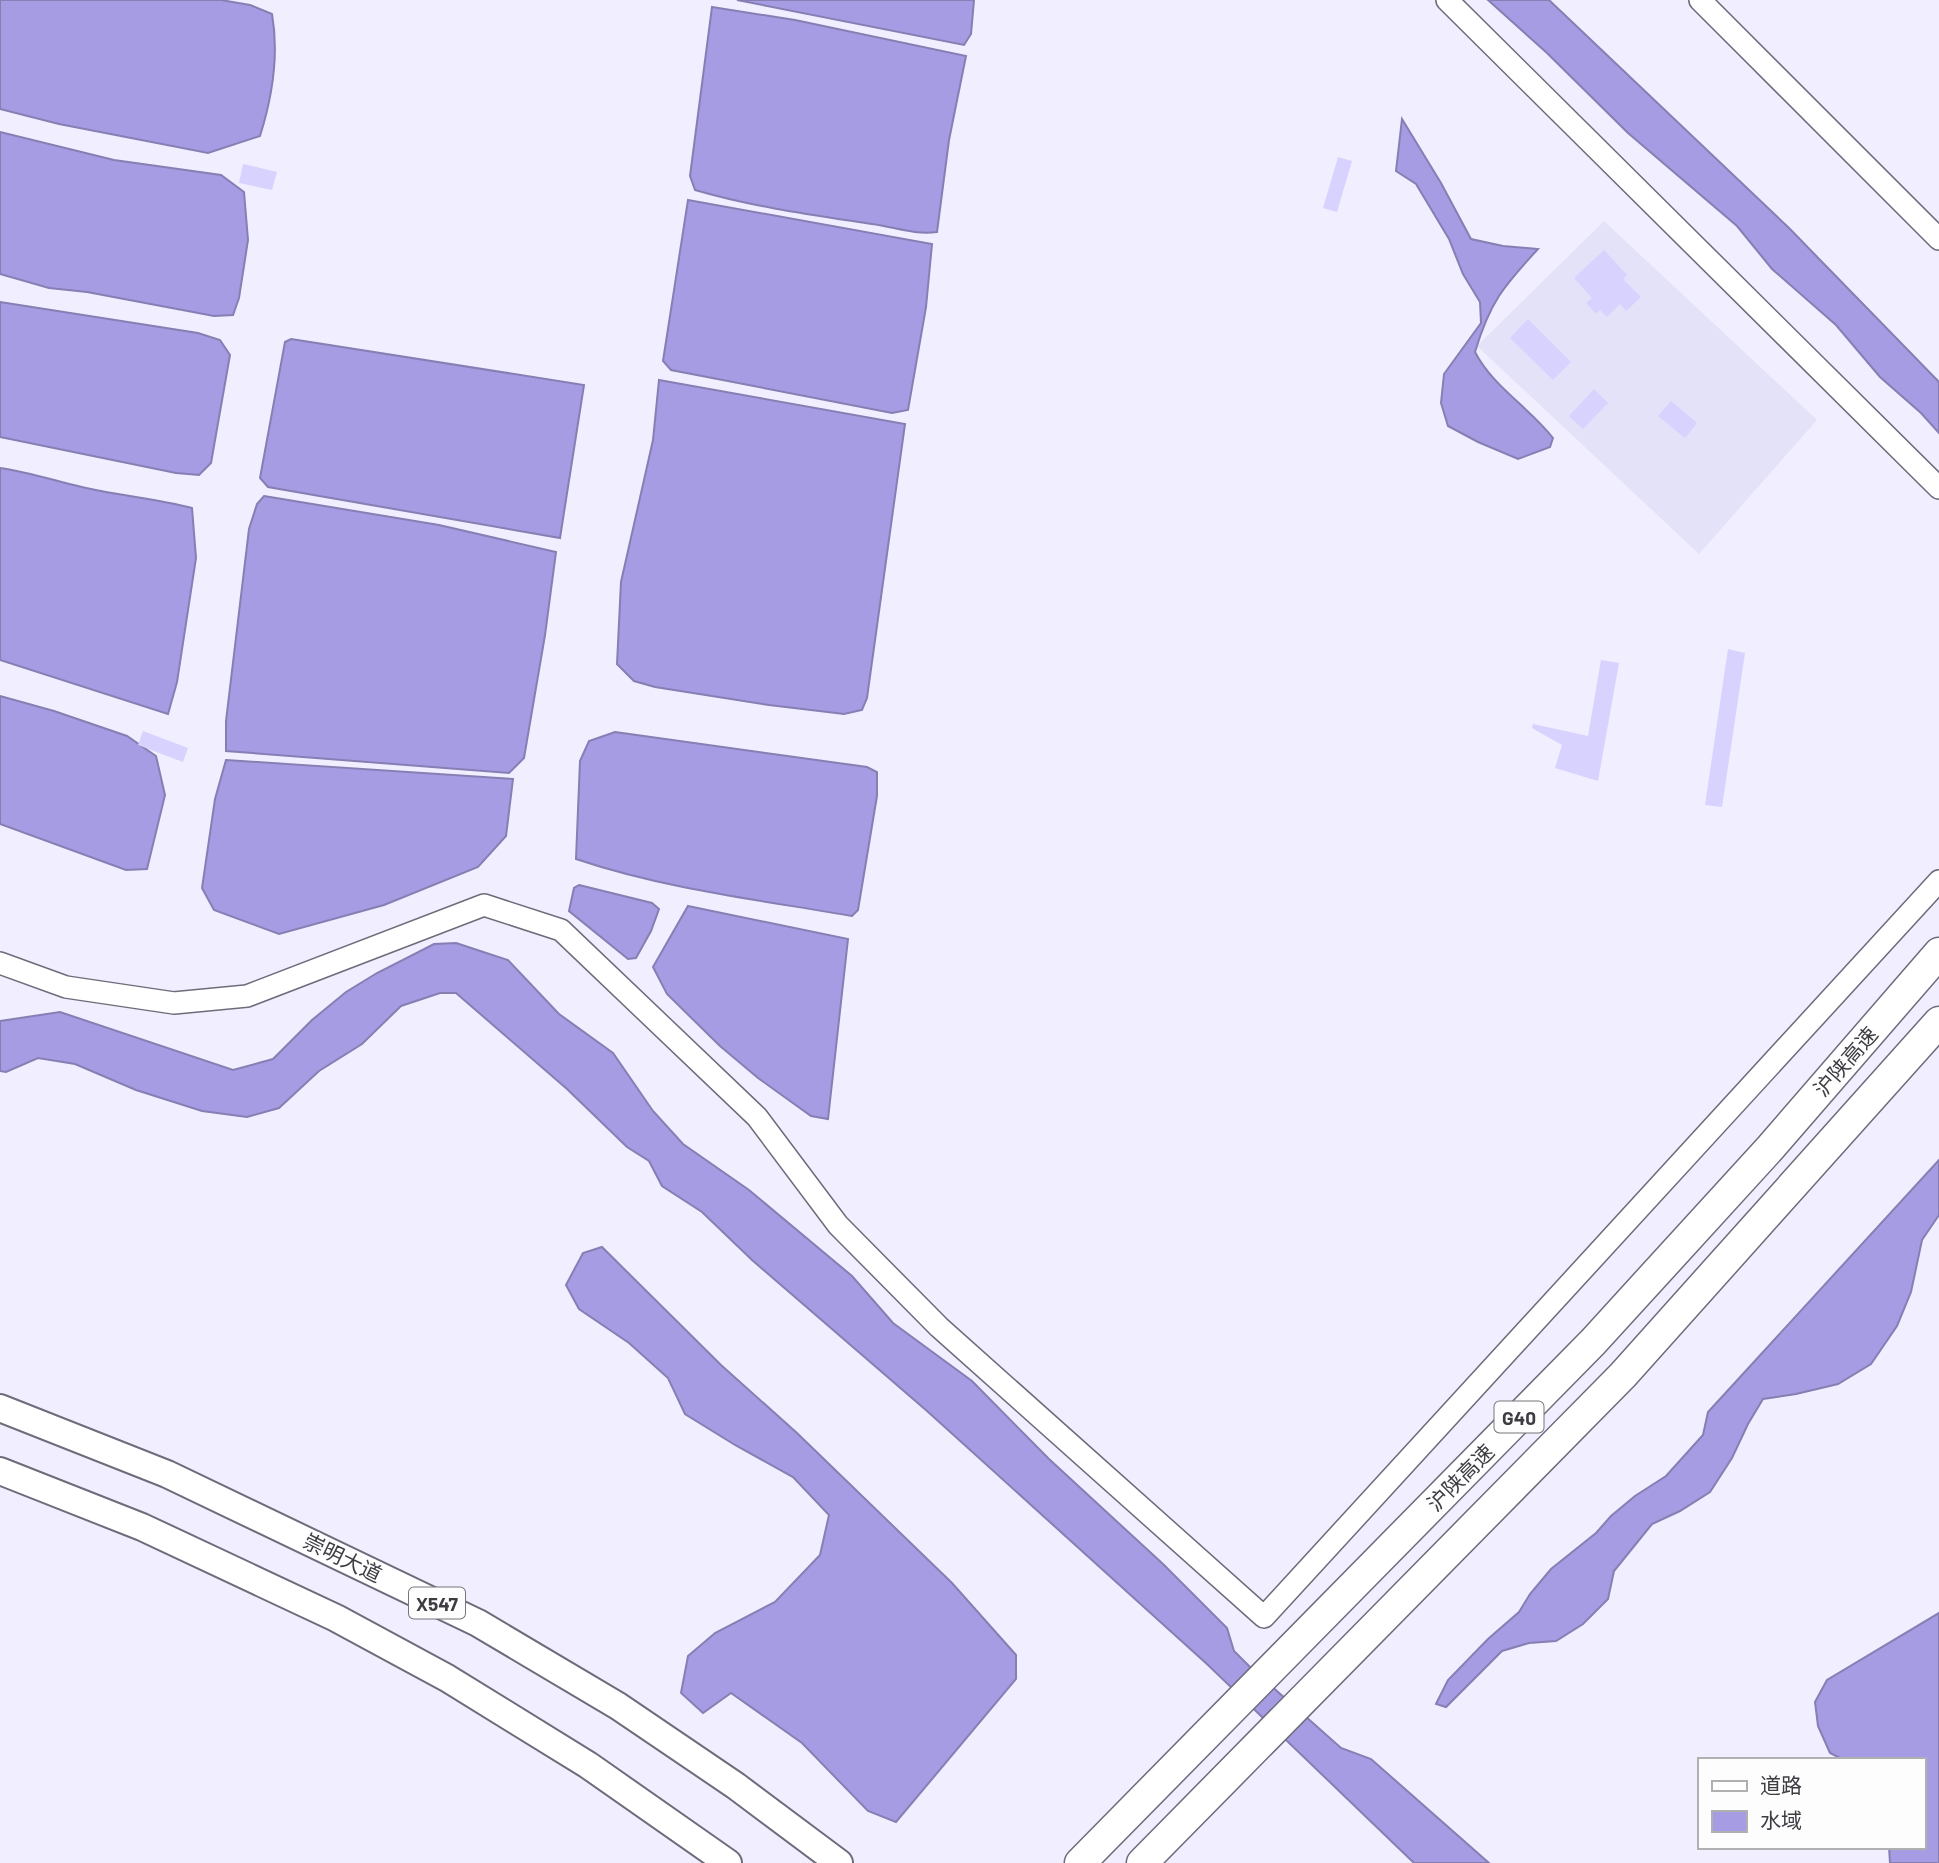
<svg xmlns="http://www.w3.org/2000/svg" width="1939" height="1863" font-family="Barlow,'Noto Sans SC',sans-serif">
<rect width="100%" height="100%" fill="#f0eeff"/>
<!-- built -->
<path fill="#e4e2f9" d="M 1604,221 L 1817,420 L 1699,554 L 1477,346 Z"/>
<!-- water -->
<g fill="#a69ce3" stroke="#867fb3" stroke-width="2">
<path d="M 0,0 L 221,0 L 250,5 L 272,14 C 279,54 272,98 260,136 L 208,153 L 59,124 L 0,109 Z"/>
<path d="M 737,0 L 974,0 L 971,34 L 964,45 Z"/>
<path d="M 1488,0 L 1549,0 L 1789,228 L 1939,382 L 1939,433 L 1921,413 L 1880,377 L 1836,325 L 1772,269 L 1737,226 L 1628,133 L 1547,53 Z"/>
<path d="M 712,7 L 795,20 L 966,56 L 949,140 L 937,232 C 914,235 895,227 872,224 C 813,215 753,207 695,190 L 690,176 Z"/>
<path d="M 1402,119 L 1441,183 L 1471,239 L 1503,246 L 1538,249 C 1503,287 1490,302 1475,352 C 1493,387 1529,407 1553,438 L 1550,447 L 1518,459 L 1478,442 L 1448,426 L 1441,403 L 1444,374 L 1481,323 L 1480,302 L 1463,274 L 1449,239 L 1416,184 L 1396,171 Z"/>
<path d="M 0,132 L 114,160 L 221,175 L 244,192 L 248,240 L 239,298 L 233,315 L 214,316 L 87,292 L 49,288 L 0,274 Z"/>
<path d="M 688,200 L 932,244 L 926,307 L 908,410 L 892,413 L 671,370 L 663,361 Z"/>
<path d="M 0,302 L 198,333 L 220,340 L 230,355 L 211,463 L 199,475 L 176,473 L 0,437 Z"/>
<path d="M 291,339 L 584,385 L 560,538 L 268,487 L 260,478 L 285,342 Z"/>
<path d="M 659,380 L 905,424 L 867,698 L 862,710 L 844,714 L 769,705 L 655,687 L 634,681 L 617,664 L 621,582 L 653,440 Z"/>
<path d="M 0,468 C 35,473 67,485 101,491 C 132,497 162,500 192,508 L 196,558 L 177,682 L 168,714 L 0,660 Z"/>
<path d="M 264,496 L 439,525 L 556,552 L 545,635 L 524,758 L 509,773 L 226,751 L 226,721 L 249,529 L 257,504 Z"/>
<path d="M 0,696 L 54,711 L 127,736 L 156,756 L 165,795 L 147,869 L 126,870 L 0,824 Z"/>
<path d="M 615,732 L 867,767 L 877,772 L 877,796 L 858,910 L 852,916 C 760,900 665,889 576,859 L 580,761 L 589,741 Z"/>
<path d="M 226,760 L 513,779 L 506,836 L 478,867 L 384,905 L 279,934 L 214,910 L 202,888 L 215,799 Z"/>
<path d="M 579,885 L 652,903 L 659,909 L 651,931 L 636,958 L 628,959 L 569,911 L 574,888 Z"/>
<path d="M 688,906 L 848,939 L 828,1119 L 811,1116 L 758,1078 L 720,1046 L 667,994 L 653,967 Z"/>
<path d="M 456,943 L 508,960 L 559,1014 L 613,1053 L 653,1111 L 683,1144 L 749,1190 L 852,1276 L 893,1323 L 972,1381 L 1049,1459 L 1163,1564 L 1227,1628 L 1234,1651 L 1250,1667 L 1341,1748 L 1371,1759 L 1489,1863 L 1414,1863 L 1208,1665 L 927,1411 L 752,1260 L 702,1212 L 662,1186 L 649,1161 L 627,1147 L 567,1089 L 456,993 L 440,993 L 401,1006 L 362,1044 L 319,1071 L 279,1108 L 247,1117 L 202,1111 L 136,1090 L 75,1064 L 38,1058 L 6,1072 L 0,1071 L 0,1021 L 60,1012 L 233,1070 L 273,1059 L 312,1020 L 346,992 L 377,973 L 434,944 Z"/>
<path d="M 1939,1160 L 1939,1215 L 1922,1240 L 1911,1292 L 1897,1326 L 1871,1364 L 1838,1384 L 1796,1394 L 1763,1399 L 1748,1424 L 1732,1458 L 1710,1492 L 1680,1511 L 1652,1524 L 1614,1571 L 1608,1599 L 1583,1624 L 1556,1641 L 1529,1643 L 1502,1651 L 1446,1707 L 1436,1704 L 1448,1680 L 1488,1639 L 1519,1612 L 1530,1594 L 1551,1569 L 1596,1533 L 1611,1516 L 1635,1496 L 1666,1476 L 1703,1435 L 1708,1412 Z"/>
<path d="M 602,1247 L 721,1365 L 797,1433 L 952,1583 L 1016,1655 L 1016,1679 L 896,1822 L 868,1811 L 802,1743 L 731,1693 L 703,1713 L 681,1693 L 688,1656 L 715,1633 L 775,1602 L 820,1555 L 829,1515 L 793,1477 L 735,1445 L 685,1414 L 668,1378 L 629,1343 L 579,1309 L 566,1285 L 583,1253 Z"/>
<path d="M 1939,1613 L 1939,1863 L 1890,1863 L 1889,1847 L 1923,1847 L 1923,1760 L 1844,1760 L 1830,1753 L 1818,1726 L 1815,1702 L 1827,1680 Z"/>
</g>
<!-- building -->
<g fill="#d7d2fe">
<path d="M 1338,157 L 1352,161 L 1337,212 L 1323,208 Z"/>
<path d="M 243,164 L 277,172 L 272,190 L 239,183 Z"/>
<path d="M 1604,250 L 1627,275 L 1623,279 L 1641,297 L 1626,311 L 1620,304 L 1607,317 L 1600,310 L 1596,314 L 1586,303 L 1592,298 L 1574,278 Z"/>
<path d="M 1528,319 L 1571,362 L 1553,380 L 1510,338 Z"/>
<path d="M 1594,389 L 1608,403 L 1583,429 L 1569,416 Z"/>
<path d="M 1671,401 L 1697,423 L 1685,438 L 1658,416 Z"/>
<path d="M 1728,649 L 1745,653 L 1722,807 L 1705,805 Z"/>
<path d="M 1601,660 L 1619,663 L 1598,781 L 1555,768 L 1562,745 L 1532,728 L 1533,724 L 1588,736 Z"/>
<path d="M 143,731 L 188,748 L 183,762 L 138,745 Z"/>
</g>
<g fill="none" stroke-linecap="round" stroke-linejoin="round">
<defs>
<g id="minor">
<path d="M 1447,0 L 1939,488"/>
<path d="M 1700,0 L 1939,239"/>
<path d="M 0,963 L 66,987 L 174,1003 L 247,996 L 484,905 L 561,930 L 757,1117 L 838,1225 L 939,1327 L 1264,1617 L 1939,881"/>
</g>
<g id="major">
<path d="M 0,1408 L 167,1474 L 478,1623 L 618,1706 L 736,1786 L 839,1863"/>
<path d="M 0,1471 L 142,1527 L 336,1618 L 447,1678 L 588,1765 L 728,1863"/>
</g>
<g id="highway">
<path d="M 1080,1863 L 1593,1342 L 1771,1147 L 1939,953"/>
<path d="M 1142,1863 L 1623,1375 L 1939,1022"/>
</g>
</defs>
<!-- minor casing -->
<use href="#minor" stroke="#6d6c7a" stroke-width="24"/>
<!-- major casing -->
<use href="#major" stroke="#6d6c7a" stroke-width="30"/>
<!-- highway casing -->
<use href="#highway" stroke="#6d6c7a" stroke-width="33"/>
<!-- minor -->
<use href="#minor" stroke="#fff" stroke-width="21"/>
<!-- major -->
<use href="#major" stroke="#fff" stroke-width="26"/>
<!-- highway -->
<use href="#highway" stroke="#fff" stroke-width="30"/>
</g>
<g text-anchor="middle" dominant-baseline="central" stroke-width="5" stroke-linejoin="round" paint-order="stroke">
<!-- shield labels -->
<g fill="#fdfdfd" stroke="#76767a" stroke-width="2">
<rect x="1494.5" y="1401.5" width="49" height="31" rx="5"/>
<rect x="409" y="1587.5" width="56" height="31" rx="5"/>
</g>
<g font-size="19" font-weight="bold" fill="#3c3c42">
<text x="1519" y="1417">G40</text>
<text x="437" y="1603">X547</text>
</g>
<!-- street labels -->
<g font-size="21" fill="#3c3c42" stroke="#fdfdfd">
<text transform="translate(1845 1061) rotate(-49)">沪陕高速</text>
<text transform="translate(1460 1477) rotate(-45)">沪陕高速</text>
<text transform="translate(343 1557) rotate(26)">崇明大道</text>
</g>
</g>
<!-- legend -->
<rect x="1698" y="1758" width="228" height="91" fill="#fdfdfd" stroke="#b0b0b2" stroke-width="2"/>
<rect x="1712" y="1781" width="35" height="10" fill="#ffffff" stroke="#b0b0b2" stroke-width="2"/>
<text x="1760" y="1793" font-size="21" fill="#3c3c42">道路</text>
<rect x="1712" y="1811" width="35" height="21" fill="#a69ce3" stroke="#b0b0b2" stroke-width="2"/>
<text x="1760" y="1828" font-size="21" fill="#3c3c42">水域</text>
</svg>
